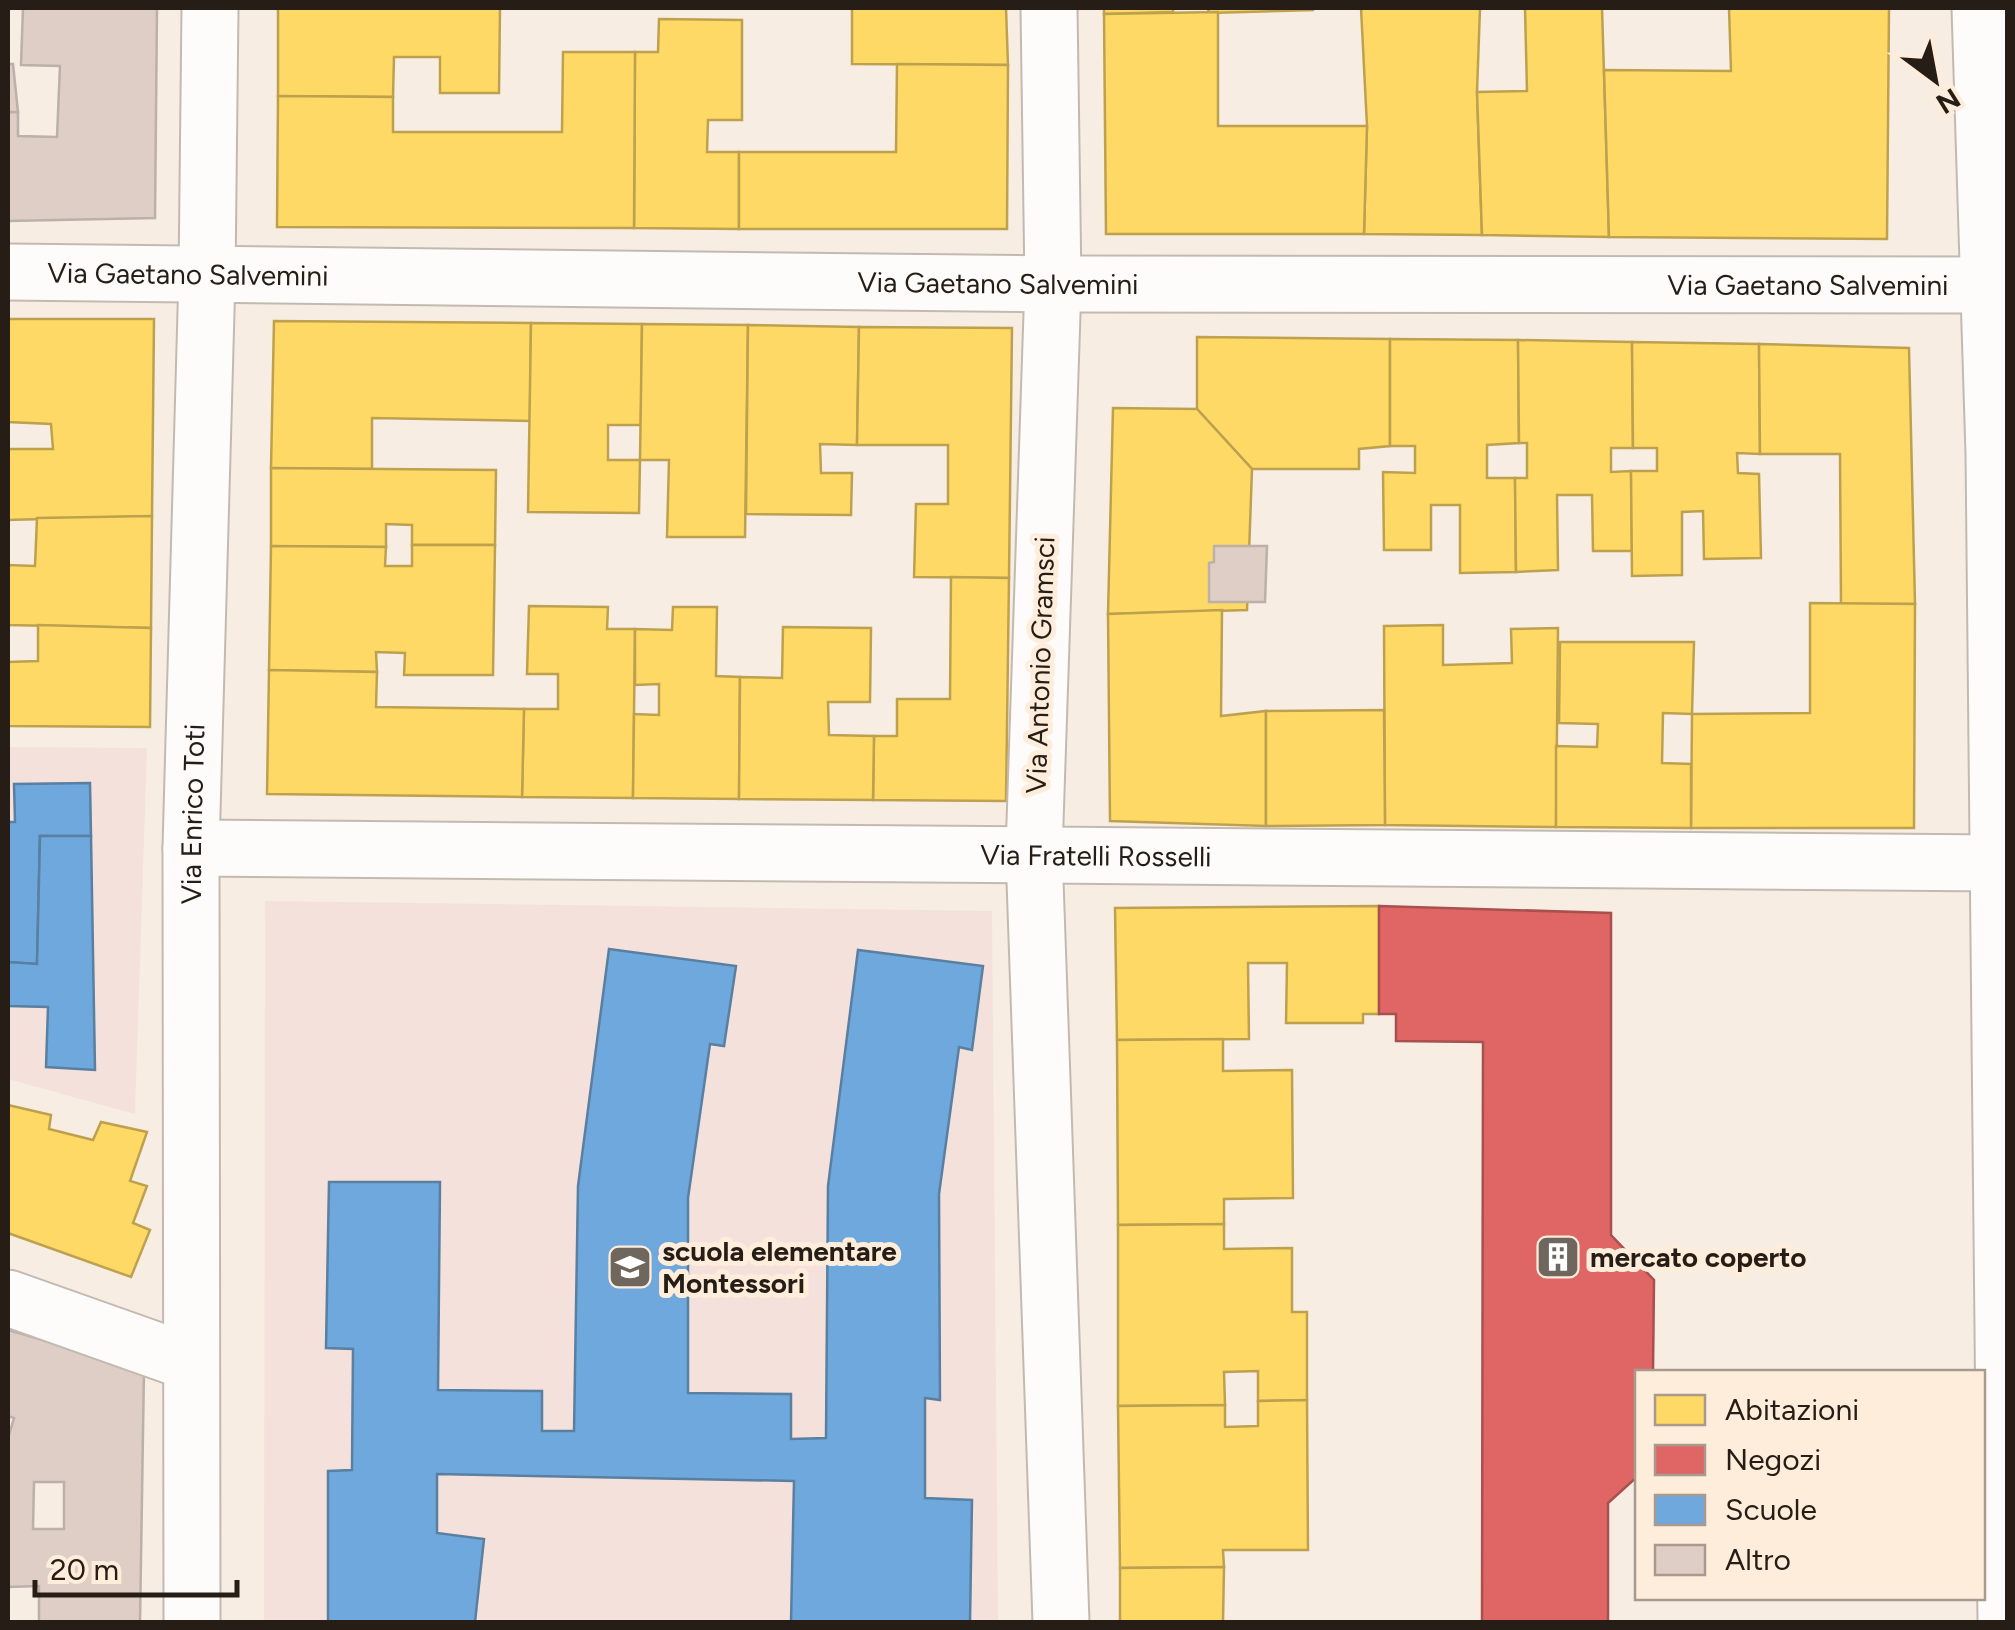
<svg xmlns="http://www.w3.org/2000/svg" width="2015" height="1630" font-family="Figtree,sans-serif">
<rect width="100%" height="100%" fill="#f7ede3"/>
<!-- education -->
<g fill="#f5e1db">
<path d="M 8,747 L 147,748 L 135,1114 L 8,1079 Z"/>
<path d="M 265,901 L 992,911 L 998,1622 L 264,1622 Z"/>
</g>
<!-- homes -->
<g fill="#ffd966" stroke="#bea14e" stroke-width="2.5">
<path d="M 278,8 L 500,8 L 499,93 L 440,93 L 440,57 L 394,57 L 393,97 L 278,96 Z"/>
<path d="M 852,8 L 1006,8 L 1008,65 L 852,64 Z"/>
<path d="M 1104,8 L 1173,8 L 1173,12 L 1104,14 Z"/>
<path d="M 1208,8 L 1313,8 L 1313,10 L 1209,13 Z"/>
<path d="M 1361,8 L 1480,8 L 1477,92 L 1482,235 L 1364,234 L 1367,126 Z"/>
<path d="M 1525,8 L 1602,8 L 1609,237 L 1482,235 L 1477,92 L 1527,91 Z"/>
<path d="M 1729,8 L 1889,8 L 1887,239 L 1609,237 L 1604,70 L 1731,71 Z"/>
<path d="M 1218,12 L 1218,126 L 1367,126 L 1364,234 L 1106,234 L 1104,14 Z"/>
<path d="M 659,19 L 742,20 L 742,120 L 708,120 L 707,152 L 739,152 L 739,229 L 634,228 L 635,52 L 658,52 Z"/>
<path d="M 563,52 L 635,52 L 634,228 L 277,227 L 278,96 L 393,97 L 393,132 L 562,132 Z"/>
<path d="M 897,64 L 1008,65 L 1007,229 L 739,229 L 739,152 L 896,152 Z"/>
<path d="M 8,319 L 154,319 L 152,516 L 8,520 L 8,449 L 53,449 L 51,424 L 8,422 Z"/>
<path d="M 274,321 L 531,323 L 530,421 L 372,418 L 372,469 L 271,468 Z"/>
<path d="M 531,323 L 642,324 L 641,425 L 608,425 L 608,460 L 640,460 L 639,513 L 528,512 Z"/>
<path d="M 642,324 L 748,325 L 745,537 L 667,537 L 669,460 L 640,460 Z"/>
<path d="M 748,325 L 859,327 L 857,445 L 820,444 L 821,473 L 852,473 L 851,515 L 746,514 Z"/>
<path d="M 859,327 L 1012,328 L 1009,578 L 914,577 L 916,504 L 948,504 L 948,445 L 857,445 Z"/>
<path d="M 1197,337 L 1390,339 L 1390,446 L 1359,449 L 1359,469 L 1252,469 L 1197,409 Z"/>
<path d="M 1390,339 L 1518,340 L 1519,443 L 1487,445 L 1487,478 L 1515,478 L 1516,572 L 1460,573 L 1460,505 L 1431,505 L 1431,550 L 1384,550 L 1383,472 L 1415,473 L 1415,446 L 1390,446 Z"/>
<path d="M 1518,340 L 1632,342 L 1633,448 L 1611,448 L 1611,472 L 1631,471 L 1632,551 L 1593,551 L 1592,495 L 1557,495 L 1558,570 L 1516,572 L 1515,478 L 1527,478 L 1527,443 L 1519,443 Z"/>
<path d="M 1632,342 L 1759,344 L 1760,454 L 1737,453 L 1738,473 L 1759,474 L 1761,558 L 1704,559 L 1703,511 L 1682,512 L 1682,575 L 1632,576 L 1631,471 L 1657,471 L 1657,448 L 1633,448 Z"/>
<path d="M 1759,344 L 1909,348 L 1915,604 L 1841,604 L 1840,454 L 1760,454 Z"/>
<path d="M 1113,408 L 1197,409 L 1252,469 L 1247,610 L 1108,614 Z"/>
<path d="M 271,468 L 496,470 L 495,545 L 412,545 L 412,525 L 386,524 L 386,547 L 271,546 Z"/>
<path d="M 152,516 L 151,628 L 8,625 L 8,565 L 35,566 L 37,518 Z"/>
<path d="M 412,545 L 495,545 L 493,675 L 404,675 L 405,653 L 376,652 L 377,672 L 269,670 L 271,546 L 386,547 L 385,566 L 412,566 Z"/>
<path d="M 951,577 L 1009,578 L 1006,801 L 873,800 L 874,736 L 897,736 L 897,699 L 950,699 Z"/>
<path d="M 1810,603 L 1915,604 L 1914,828 L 1691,828 L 1692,714 L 1810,713 Z"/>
<path d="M 529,606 L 608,607 L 607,629 L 635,629 L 633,798 L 522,797 L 524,709 L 558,709 L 558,674 L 527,674 Z"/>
<path d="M 673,607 L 717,607 L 716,676 L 740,677 L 739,799 L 633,798 L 634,714 L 659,715 L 659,684 L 635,685 L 635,629 L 672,630 Z"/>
<path d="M 1222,610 L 1221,716 L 1266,711 L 1266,826 L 1110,821 L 1108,614 Z"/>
<path d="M 38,625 L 151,628 L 150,727 L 8,726 L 8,662 L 38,661 Z"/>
<path d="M 1443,625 L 1443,665 L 1512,663 L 1511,629 L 1558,628 L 1556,827 L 1385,825 L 1384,626 Z"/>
<path d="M 783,627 L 871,628 L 870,702 L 828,702 L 829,735 L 874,736 L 873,800 L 739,799 L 740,677 L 782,678 Z"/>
<path d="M 1560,642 L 1694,642 L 1692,714 L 1663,713 L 1662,763 L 1691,764 L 1691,828 L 1556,827 L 1556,746 L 1597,747 L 1598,724 L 1559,723 Z"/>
<path d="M 269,670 L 377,672 L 376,707 L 524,709 L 522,797 L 267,794 Z"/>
<path d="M 1384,710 L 1385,825 L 1266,826 L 1266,711 Z"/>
<path d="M 1379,906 L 1379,1014 L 1363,1014 L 1363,1023 L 1286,1023 L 1287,963 L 1248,963 L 1249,1039 L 1117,1040 L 1115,908 Z"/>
<path d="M 1223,1039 L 1223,1071 L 1292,1070 L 1293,1198 L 1224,1199 L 1224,1224 L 1118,1225 L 1117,1040 Z"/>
<path d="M 8,1105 L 51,1115 L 49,1129 L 93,1140 L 101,1122 L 147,1132 L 130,1181 L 147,1186 L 133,1223 L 150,1230 L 131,1277 L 8,1233 Z"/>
<path d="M 1224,1224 L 1224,1249 L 1292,1248 L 1292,1312 L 1307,1312 L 1307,1400 L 1258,1401 L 1258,1371 L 1224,1372 L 1225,1405 L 1118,1406 L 1118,1225 Z"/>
<path d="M 1307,1400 L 1308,1550 L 1223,1550 L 1224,1567 L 1120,1568 L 1118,1406 L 1225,1405 L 1225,1427 L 1258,1426 L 1258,1401 Z"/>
<path d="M 1224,1567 L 1223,1622 L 1120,1622 L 1120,1568 Z"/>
</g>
<!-- shops -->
<path fill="#e06666" stroke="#a8504e" stroke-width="2.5" d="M 1379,906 L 1611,913 L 1611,1235 L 1654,1280 L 1653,1372 L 1638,1372 L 1638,1476 L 1608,1503 L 1608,1622 L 1482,1622 L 1483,1042 L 1396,1041 L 1396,1014 L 1379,1014 Z"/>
<!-- schools -->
<g fill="#6fa8dc" stroke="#597fa1" stroke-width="2.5">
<path d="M 90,783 L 91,836 L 40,836 L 37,964 L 8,962 L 8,822 L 15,822 L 14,784 Z"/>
<path d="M 40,836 L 91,836 L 95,1070 L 46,1067 L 48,1007 L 8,1006 L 8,962 L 37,964 Z"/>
<path d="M 609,949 L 736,966 L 724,1046 L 710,1044 L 688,1198 L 688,1393 L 791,1394 L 791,1439 L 826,1438 L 828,1186 L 858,950 L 983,966 L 972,1050 L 959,1047 L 939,1194 L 940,1400 L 925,1398 L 925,1498 L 972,1500 L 970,1622 L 791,1622 L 794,1481 L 437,1474 L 437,1533 L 484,1539 L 475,1622 L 328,1622 L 328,1471 L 352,1470 L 353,1349 L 326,1348 L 329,1182 L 440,1182 L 438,1390 L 542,1391 L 542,1431 L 574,1431 L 578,1186 Z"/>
</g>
<!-- building -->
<g fill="#dfcec5" stroke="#bbb0aa" stroke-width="2.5" fill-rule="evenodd">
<path d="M 23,8 L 157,8 L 155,218 L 8,221 L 8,112 L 18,112 L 18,136 L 57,137 L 60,66 L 21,65 Z"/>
<path d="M 8,64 L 13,64 L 18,112 L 8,112 Z"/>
<path d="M 1214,546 L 1267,546 L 1265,602 L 1209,602 L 1209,563 L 1214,562 Z"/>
<path d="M 8,1330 L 144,1369 L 140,1622 L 39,1622 L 39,1586 L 8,1587 L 8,1438 L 14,1418 L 8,1416 ZM 34,1482 L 64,1482 L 64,1529 L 33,1529 Z"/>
</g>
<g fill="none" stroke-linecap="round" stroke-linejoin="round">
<defs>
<g id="street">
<path d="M 1049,8 L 1053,284 L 1034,852 L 1061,1622"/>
<path d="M 1980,8 L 1994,453 L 2006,1622"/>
<path id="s1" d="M 8,272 L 1053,284 L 1989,285"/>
<path id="s2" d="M 191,848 L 2000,863"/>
<path d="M 8,1298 L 189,1362"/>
<path id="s3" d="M 192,1622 L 191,848 L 207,276 L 210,8"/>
</g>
</defs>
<!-- street casing -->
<use href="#street" stroke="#c2bab1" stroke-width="59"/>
<!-- street -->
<use href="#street" stroke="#fefcfb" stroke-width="55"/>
</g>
<!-- icons -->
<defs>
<symbol id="building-square" viewBox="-11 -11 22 22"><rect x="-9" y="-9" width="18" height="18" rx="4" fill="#6f665e" stroke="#ffeddb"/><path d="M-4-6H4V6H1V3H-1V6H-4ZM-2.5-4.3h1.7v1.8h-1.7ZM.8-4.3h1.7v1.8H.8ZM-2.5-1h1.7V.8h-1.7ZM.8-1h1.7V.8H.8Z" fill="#fff"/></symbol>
<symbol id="school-square" viewBox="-11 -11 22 22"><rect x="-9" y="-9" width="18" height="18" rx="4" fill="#6f665e" stroke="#ffeddb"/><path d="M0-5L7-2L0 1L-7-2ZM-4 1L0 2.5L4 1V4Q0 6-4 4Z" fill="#fff"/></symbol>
</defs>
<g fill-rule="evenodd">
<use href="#building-square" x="1533" y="1232" width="50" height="50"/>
<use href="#school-square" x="605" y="1242" width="50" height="50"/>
</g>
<g text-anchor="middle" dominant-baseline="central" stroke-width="10" stroke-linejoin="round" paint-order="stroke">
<!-- street labels -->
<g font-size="28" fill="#261e16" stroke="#ffeddb">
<text stroke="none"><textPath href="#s1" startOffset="180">Via Gaetano Salvemini</textPath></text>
<text stroke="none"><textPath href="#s1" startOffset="990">Via Gaetano Salvemini</textPath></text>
<text stroke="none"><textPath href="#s1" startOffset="1800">Via Gaetano Salvemini</textPath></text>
<text transform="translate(1040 665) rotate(-88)">Via Antonio Gramsci</text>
<text stroke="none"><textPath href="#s3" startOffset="808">Via Enrico Toti</textPath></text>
<text stroke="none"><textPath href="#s2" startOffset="905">Via Fratelli Rosselli</textPath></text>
</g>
<!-- poi labels -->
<g font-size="28" font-weight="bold" fill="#261e16" stroke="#ffeddb" text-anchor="start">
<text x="662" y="1251">scuola elementare<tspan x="662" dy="32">Montessori</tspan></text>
<text x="1590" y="1257">mercato coperto</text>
</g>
</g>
<!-- border -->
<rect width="2015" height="1630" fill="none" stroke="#261e16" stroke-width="20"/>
<!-- legend -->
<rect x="1635" y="1370" width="350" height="230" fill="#ffeddb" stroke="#a89a8c" stroke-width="2.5"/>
<rect x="1655" y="1395" width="50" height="30" fill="#ffd966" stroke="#a89a8c" stroke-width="2.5"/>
<text x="1725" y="1420" font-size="30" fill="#261e16">Abitazioni</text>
<rect x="1655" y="1445" width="50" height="30" fill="#e06666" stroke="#a89a8c" stroke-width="2.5"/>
<text x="1725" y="1470" font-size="30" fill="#261e16">Negozi</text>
<rect x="1655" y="1495" width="50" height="30" fill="#6fa8dc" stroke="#a89a8c" stroke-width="2.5"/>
<text x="1725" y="1520" font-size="30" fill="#261e16">Scuole</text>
<rect x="1655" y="1545" width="50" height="30" fill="#dfcec5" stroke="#a89a8c" stroke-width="2.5"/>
<text x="1725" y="1570" font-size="30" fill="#261e16">Altro</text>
<!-- north arrow -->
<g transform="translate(1935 80) rotate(148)" stroke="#ffeddb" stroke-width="8" paint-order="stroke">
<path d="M0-8L18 38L0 25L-18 38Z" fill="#261e16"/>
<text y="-15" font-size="28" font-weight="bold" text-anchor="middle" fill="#261e16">N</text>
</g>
<!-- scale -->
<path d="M35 1580v15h202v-15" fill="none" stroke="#261e16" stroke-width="5"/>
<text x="50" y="1580" font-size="30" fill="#261e16" stroke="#ffeddb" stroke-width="8" paint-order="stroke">20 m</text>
</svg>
